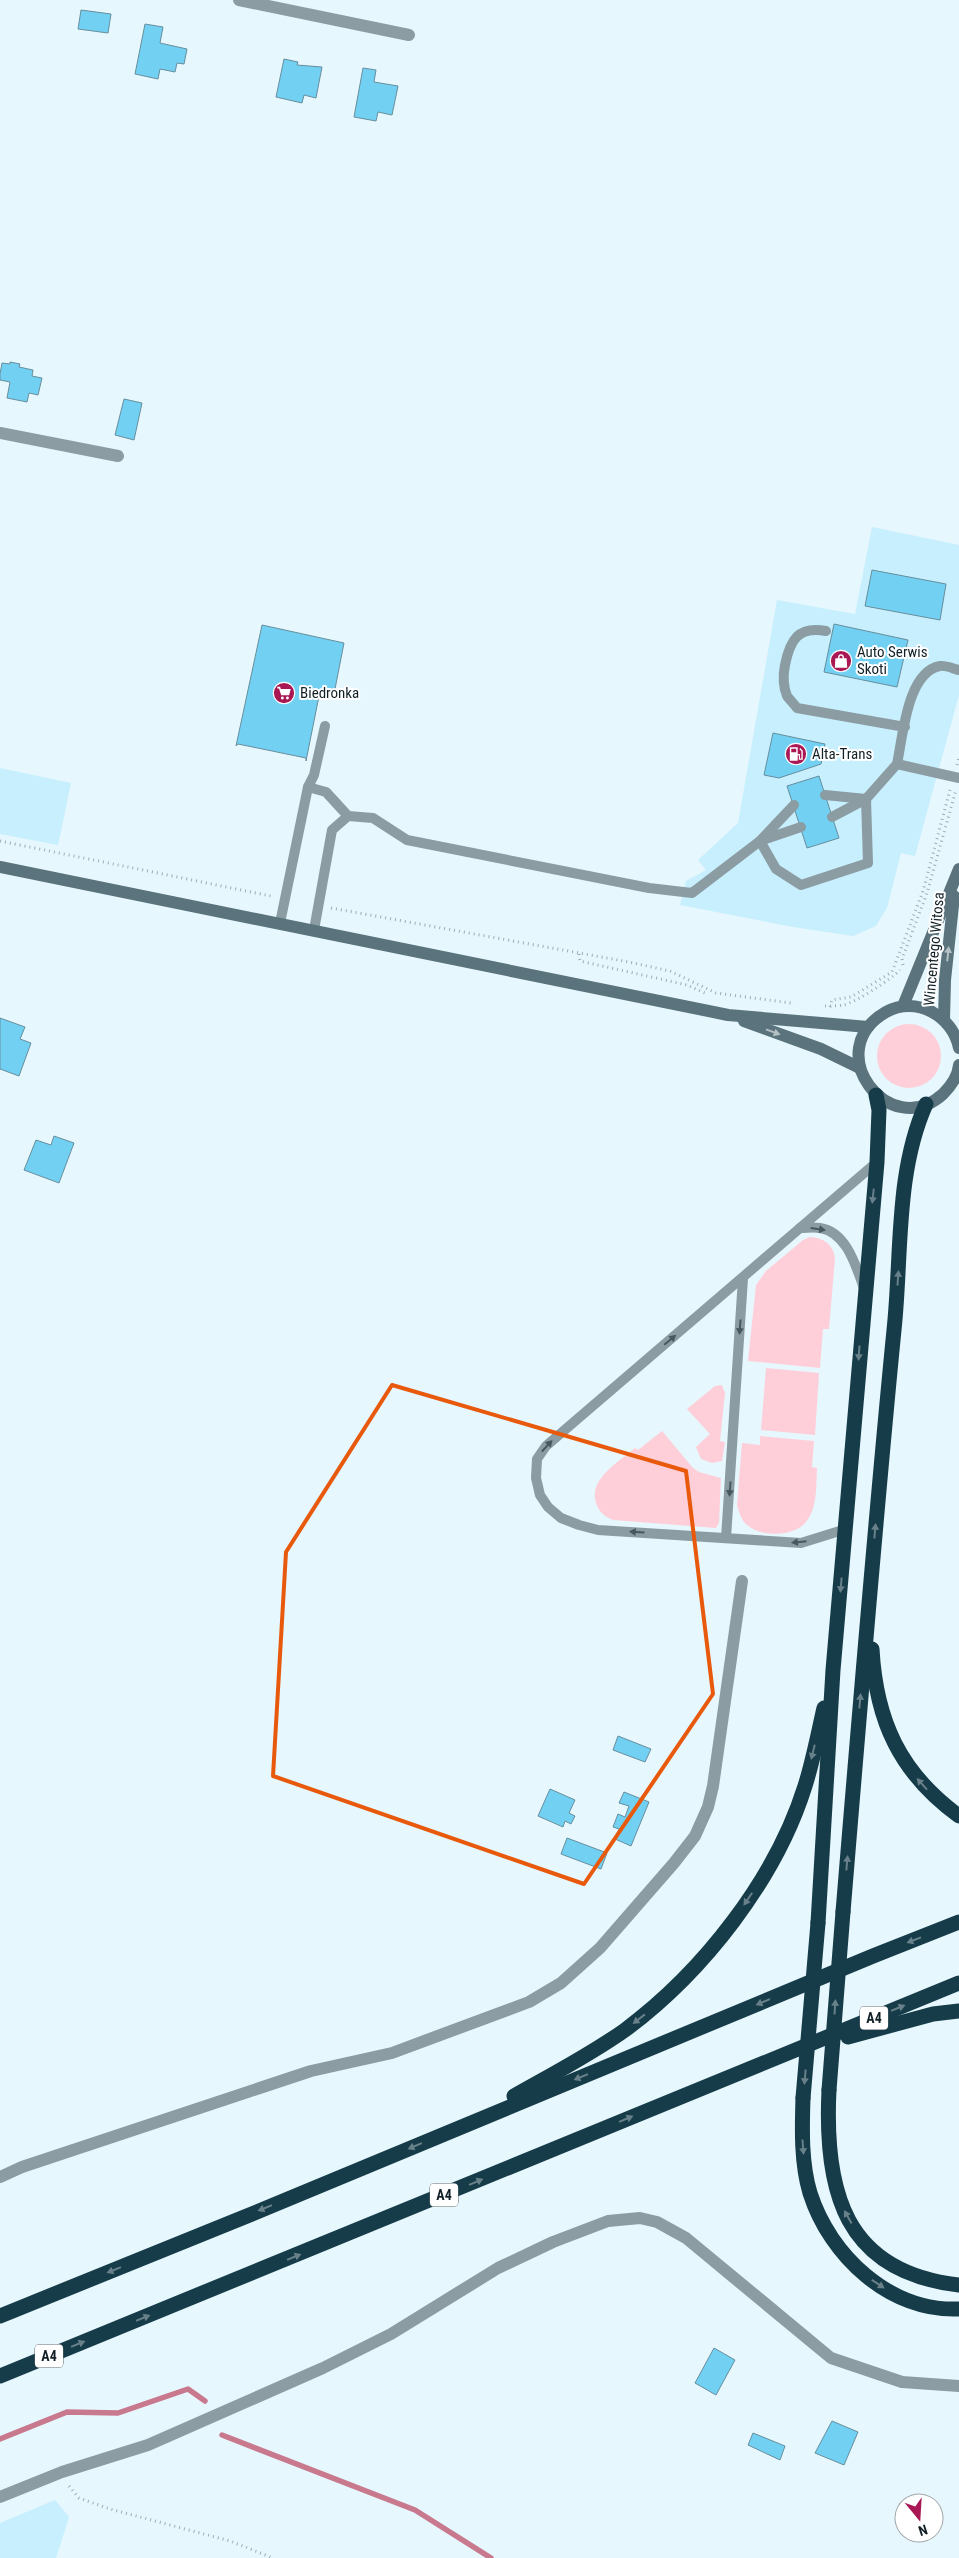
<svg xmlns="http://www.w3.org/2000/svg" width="959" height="2558" font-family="'Roboto Condensed',sans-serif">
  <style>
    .built { fill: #c7effe }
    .green { fill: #ffcfd9 }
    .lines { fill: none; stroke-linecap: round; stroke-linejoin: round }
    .stream { stroke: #c9798e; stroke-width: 5.5 }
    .building { fill: #72d1f3; stroke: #678e9d }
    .path { stroke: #9dadb3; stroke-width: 3; stroke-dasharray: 1 4; stroke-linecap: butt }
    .lane { stroke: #8b9ca3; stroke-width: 10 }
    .street { stroke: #8b9ca3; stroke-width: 12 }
    .secondary { stroke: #5a737c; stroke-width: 12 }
    .highway { stroke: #163c49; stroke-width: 15 }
    .highway-bridge { stroke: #163c49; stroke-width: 15 }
    .oneway { fill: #b5c0c4 }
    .oneway2 { fill: #688089 }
    .oneway3 { fill: #48585f }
    .marked { fill: none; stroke: #e8590c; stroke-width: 4; stroke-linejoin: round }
    .labels { text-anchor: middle; stroke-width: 4; stroke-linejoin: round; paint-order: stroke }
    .shield { fill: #fff; stroke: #586468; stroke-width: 1 }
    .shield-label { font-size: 14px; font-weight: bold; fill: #112127 }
    .poi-label { font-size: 15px; fill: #112127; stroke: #fff; text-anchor: start }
    .street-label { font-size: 15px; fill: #112127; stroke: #fff }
  </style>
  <rect width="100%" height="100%" fill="#e6f7fd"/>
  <!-- built -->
  <g class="built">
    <path d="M872,527L959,545V695L915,856L901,853L887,908L876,926L853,936L793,927L680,905L686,881L706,870L698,860L738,823L777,600L855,614Z"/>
    <path d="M0,768L71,783L58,845L0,834Z"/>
    <path d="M55,2500L69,2517L56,2558H0V2523Z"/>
  </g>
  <!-- green -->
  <g class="green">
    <circle cx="909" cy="1056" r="32"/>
    <path d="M810,1237C824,1238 833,1244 835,1258L829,1329H823L820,1368L748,1361L756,1285L766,1271L803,1240Z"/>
    <path d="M766,1368L819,1373L815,1435L761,1430Z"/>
    <path d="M722,1385L725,1393L720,1441L725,1442L722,1461L712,1463L701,1459L696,1447L710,1434L687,1409L715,1386Z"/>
    <path d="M662,1431L693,1468L699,1472L721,1478L719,1523L716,1528L613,1520C605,1517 599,1512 596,1503C588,1479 620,1461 635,1448L638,1450Z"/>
    <path d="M760,1436L814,1441L812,1467L817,1468C816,1485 818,1509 805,1523C793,1537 760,1537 747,1525C741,1520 739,1512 737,1505L742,1443L760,1445Z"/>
  </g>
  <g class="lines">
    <!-- stream -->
    <g class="stream">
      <path d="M222,2435L415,2510L491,2558"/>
      <path d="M0,2439L67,2412L118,2413L188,2389L205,2401"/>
    </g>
  </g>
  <!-- building -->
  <g class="building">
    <path d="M81,10L111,14L108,33L78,29Z"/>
    <path d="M145,24L163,27L160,43L187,49L184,64L177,63L175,72L160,69L158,79L135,74Z"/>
    <path d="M284,59L298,62L297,65L322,67L316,98L304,95L302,103L276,97Z"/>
    <path d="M363,68L376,70L374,82L398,86L392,115L378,112L376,121L354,117Z"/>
    <path d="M10,362L20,364L19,367L33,370L32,376L42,378L38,395L29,393L27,402L7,398L10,382L0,380V374L2,363L10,364Z"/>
    <path d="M124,399L142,403L134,440L115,435Z"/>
    <path d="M872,570L946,584L940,620L865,606Z"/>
    <path d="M834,624L908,640L897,687L824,672Z"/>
    <path d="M262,625L344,643L334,694L320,691L306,761V758L238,744L236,746Z"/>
    <path d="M773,733L825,744L821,764L779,778L764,775Z"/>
    <path d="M819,776L839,838L807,848L787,786Z"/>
    <path d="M0,1018L25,1027L20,1039L31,1043L19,1076L0,1069Z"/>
    <path d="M54,1136L74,1143L59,1183L24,1170L36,1140L51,1145Z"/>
    <path d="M618,1736L651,1749L645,1762L613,1750Z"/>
    <path d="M550,1789L575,1800L569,1813L575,1816L571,1824L565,1821L563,1827L538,1816Z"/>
    <path d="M624,1792L649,1802L631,1846L615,1839L619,1829L613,1827L618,1814L625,1817L629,1806L619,1803Z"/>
    <path d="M567,1838L607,1853L601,1869L561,1854Z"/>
    <path d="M714,2348L735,2360L716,2395L695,2383Z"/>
    <path d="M832,2421L858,2432L844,2465L815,2453Z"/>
    <path d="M753,2433L785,2446L780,2460L748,2445Z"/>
  </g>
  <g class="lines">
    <!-- path -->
    <g class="path">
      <path d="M957,765L959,757"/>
      <path d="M0,841L271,896"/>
      <path d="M331,908L629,962L670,971L716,993L791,1003"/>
      <path d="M579,954L580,961L687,985L705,993"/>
      <path d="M903,965L902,959L927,893L956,790"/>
      <path d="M825,1006C831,1006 838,1006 844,1005C858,1001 890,980 900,970"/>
      <path d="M830,1007L832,1000L851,997L892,972L923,891L950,790"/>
      <path d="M69,2486L79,2498L110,2509L230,2541L273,2558"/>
    </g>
    <!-- lane -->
    <g class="lane">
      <path d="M826,631C798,626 790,640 785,665C783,675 783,686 787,696C790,700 794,704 797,708L905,727"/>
      <path d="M897,764C903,736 907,672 940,666C946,665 954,669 959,670"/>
      <path d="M308,787L326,792L348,816"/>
      <path d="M825,795L866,799L897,764L959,778"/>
      <path d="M801,827L760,841L776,869L801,885L868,863L866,799L832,817"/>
      <path d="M280,923L308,787L314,775L325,726"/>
      <path d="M314,930L332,830L348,816L373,818L407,840L649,888L692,893L760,841L794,805"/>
      <path d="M800,1228L546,1446L537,1459L536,1478L540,1495L548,1507L561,1518L579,1525L598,1530L801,1543L846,1529"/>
      <path d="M864,1288C856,1267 847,1232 820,1228C814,1227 807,1228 800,1228L877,1162"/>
      <path d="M726,1538L743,1278"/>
    </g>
    <!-- street -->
    <g class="street">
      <path d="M239,0L409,35"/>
      <path d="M0,433L118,456"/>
      <path d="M0,2177L22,2167L311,2071L392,2053L529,2002L561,1983L600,1948L674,1863L695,1836L708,1807L713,1786L742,1581"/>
      <path d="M0,2497L62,2472L148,2445L323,2368L391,2334L498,2268L553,2242L608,2221L640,2218L657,2222L686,2238L831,2358L902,2382L959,2386"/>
    </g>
    <!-- secondary -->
    <g class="secondary">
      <path d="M0,867L728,1015L868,1027"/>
      <path d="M903,1006L959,869"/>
      <path d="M944,1020L945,980L954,896"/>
      <path d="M744,1021L821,1049L860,1068"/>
      <path d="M959,1048C953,1016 916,995 886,1012C819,1050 889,1143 943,1094C951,1086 958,1076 959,1065"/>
    </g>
    <!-- highway -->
    <g class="highway">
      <path d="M872,1649C876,1721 900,1773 959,1816"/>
      <path d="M843,1912C859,1718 875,1523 894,1330C902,1256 895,1173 926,1104"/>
      <path d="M818,1923L833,1670L877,1162L879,1110L876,1095"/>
      <path d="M848,2037L933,2014L959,2011"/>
      <path d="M829,2090C824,2191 844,2272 959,2285"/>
      <path d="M514,2096C551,2075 590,2055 625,2030C703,1972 776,1879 805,1786C813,1761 818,1734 824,1708"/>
      <path d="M803,2098C802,2129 801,2163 810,2193C830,2256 890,2312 959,2309"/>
      <path d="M0,2316L247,2216L873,1956L959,1922"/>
      <path d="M0,2376L959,1983"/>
    </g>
    <!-- highway-bridge -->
    <g class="highway-bridge">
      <path d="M829,2090L843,1912"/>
      <path d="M803,2098L818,1923"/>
    </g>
  </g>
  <!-- one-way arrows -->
  <defs><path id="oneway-solid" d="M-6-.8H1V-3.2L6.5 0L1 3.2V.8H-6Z" transform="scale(1.25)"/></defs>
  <g class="oneway">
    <use href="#oneway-solid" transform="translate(948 954) rotate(-84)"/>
    <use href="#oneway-solid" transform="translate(773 1032) rotate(20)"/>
  </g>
  <g class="oneway2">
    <use href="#oneway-solid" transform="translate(873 1196) rotate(96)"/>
    <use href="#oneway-solid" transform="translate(898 1278) rotate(-86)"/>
    <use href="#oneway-solid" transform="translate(859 1353) rotate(94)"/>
    <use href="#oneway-solid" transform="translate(875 1531) rotate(-85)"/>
    <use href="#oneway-solid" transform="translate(841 1585) rotate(95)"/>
    <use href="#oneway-solid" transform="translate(860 1701) rotate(-85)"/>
    <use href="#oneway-solid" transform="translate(813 1752) rotate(104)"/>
    <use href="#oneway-solid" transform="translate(922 1784) rotate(-132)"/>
    <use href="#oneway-solid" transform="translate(847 1863) rotate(-85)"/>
    <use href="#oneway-solid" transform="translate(748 1899) rotate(124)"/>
    <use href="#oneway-solid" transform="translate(914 1940) rotate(159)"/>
    <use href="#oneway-solid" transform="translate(763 2002) rotate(157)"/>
    <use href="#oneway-solid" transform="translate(835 2007) rotate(-86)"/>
    <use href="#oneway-solid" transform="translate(898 2008) rotate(-22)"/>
    <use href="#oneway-solid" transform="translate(639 2019) rotate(142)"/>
    <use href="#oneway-solid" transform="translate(581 2077) rotate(158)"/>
    <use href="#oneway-solid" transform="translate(805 2077) rotate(95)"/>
    <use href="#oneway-solid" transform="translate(626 2119) rotate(-23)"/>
    <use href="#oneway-solid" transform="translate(415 2146) rotate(157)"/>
    <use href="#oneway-solid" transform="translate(803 2147) rotate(86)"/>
    <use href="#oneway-solid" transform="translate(476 2182) rotate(-23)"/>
    <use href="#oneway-solid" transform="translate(265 2208) rotate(158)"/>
    <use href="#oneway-solid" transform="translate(848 2217) rotate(-119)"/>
    <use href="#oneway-solid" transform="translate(294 2257) rotate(-22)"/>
    <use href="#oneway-solid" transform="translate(114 2270) rotate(158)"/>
    <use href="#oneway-solid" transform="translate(878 2284) rotate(33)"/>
    <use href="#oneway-solid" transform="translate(143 2318) rotate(-22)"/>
    <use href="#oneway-solid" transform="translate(78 2344) rotate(-22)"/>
  </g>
  <g class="oneway3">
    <use href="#oneway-solid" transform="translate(818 1229) rotate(8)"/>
    <use href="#oneway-solid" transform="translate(740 1327) rotate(94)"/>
    <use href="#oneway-solid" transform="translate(670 1340) rotate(-40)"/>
    <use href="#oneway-solid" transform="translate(547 1446) rotate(-47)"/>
    <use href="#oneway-solid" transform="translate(730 1489) rotate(94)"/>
    <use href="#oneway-solid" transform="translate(637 1532) rotate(-176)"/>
    <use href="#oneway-solid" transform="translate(799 1542) rotate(174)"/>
  </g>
  <!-- marked area -->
  <path class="marked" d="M392,1385L686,1471L713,1694L584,1884L273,1776L286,1552Z"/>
  <!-- icons -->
  <defs>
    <g id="shop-disc" transform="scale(1.125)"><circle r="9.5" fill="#a91854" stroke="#fff"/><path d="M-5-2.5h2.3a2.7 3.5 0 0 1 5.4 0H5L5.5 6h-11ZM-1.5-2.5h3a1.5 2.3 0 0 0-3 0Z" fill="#fff"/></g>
    <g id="supermarket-disc" transform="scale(1.125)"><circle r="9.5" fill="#a91854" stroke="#fff"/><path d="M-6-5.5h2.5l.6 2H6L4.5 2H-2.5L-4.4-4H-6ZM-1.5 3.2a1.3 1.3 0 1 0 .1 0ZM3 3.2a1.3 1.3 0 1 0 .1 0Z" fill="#fff"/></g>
    <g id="fuel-disc" transform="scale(1.125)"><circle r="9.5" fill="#a91854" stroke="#fff"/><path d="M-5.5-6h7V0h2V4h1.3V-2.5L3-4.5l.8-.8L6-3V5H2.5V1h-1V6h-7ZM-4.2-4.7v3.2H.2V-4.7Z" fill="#fff"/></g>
  </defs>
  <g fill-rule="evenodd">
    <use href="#shop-disc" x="841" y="661"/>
    <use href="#supermarket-disc" x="284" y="693"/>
    <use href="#fuel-disc" x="796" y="754"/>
  </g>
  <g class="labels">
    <!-- shield labels -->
    <g class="shield">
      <rect x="860" y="2006.5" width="28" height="23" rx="4"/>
      <rect x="430" y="2183.5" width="28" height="23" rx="4"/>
      <rect x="35" y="2344.5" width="28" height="23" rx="4"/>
    </g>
    <g class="shield-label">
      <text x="874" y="2023">A4</text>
      <text x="444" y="2200">A4</text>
      <text x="49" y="2361">A4</text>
    </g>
    <!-- poi labels -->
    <g class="poi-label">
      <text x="857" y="657">Auto Serwis<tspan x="857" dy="17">Skoti</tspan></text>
      <text x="300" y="698">Biedronka</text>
      <text x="812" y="759">Alta-Trans</text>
    </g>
    <!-- street labels -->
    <g class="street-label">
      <text transform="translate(934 949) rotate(-85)" y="5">Wincentego Witosa</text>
    </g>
  </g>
  <!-- north arrow -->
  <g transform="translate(919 2518) rotate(162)"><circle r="24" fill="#ffffff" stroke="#a0a6a9"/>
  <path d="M0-4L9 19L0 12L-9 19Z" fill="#a91854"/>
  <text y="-8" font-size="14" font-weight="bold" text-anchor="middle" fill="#112127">N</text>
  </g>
</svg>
